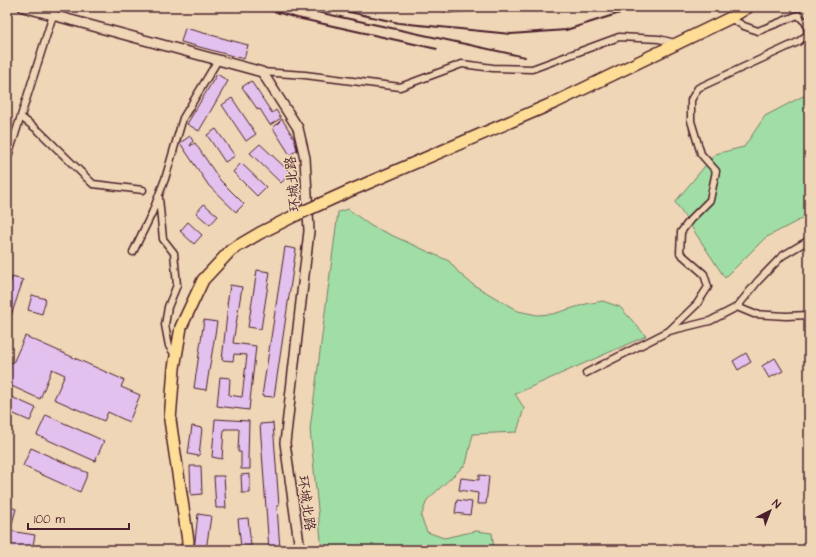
<svg xmlns="http://www.w3.org/2000/svg" width="816" height="557" font-family="'Architects Daughter','LXGW WenKai TC',sans-serif">
  <style>
    .green { fill: #a0dea6; stroke: #757e68 }
    .building { fill: #e3c1ee; stroke: #4a1f2b }
    .lines { fill: none; stroke-linecap: round; stroke-linejoin: round }
    .street-casing { stroke: #4a1f2b; stroke-width: 9 }
    .secondary-casing { stroke: #4a1f2b; stroke-width: 12 }
    .highway-casing { stroke: #4a1f2b; stroke-width: 14 }
    .street { stroke: #efd6b6; stroke-width: 6 }
    .secondary { stroke: #efd6b6; stroke-width: 9 }
    .highway { stroke: #fedd96; stroke-width: 11 }
    .rail { stroke: #4a1f2b; stroke-width: 2 }
    .highway-bridge-casing { stroke: #4a1f2b; stroke-width: 14; stroke-linecap: butt }
    .highway-bridge { stroke: #fedd96; stroke-width: 11 }
    .labels { text-anchor: middle; stroke-width: 3; stroke-linejoin: round; paint-order: stroke }
    .street-label { font-size: 14px; fill: #4a1f2b; stroke: #efd6b6 }
  </style>
  <rect width="100%" height="100%" fill="#efd6b6"/>
  <filter id="ink" filterUnits="userSpaceOnUse"><feTurbulence type="fractalNoise" baseFrequency=".025" numOctaves="2"/><feDisplacementMap in="SourceGraphic" scale="8" xChannelSelector="R" yChannelSelector="G"/><feConvolveMatrix kernelMatrix="1 2 1 2 8 2 1 2 1" color-interpolation-filters="sRGB"/></filter>
  <g filter="url(#ink)">
    <!-- green -->
    <g class="green">
      <path d="M809,93V215L765,238L725,278L675,202L715,154L744,147L765,116Z"/>
      <path d="M348,209L371,226L449,261L459,273L472,284L518,311L537,315L553,314L586,304L603,301L620,307L646,336L515,394L524,408L517,432L473,434L466,464L427,500L421,517L427,532L444,538L476,531L492,533L494,550H322L310,429L338,212Z"/>
    </g>
    <!-- building -->
    <g class="building">
      <path d="M185,28L248,45L244,59L181,42Z"/>
      <path d="M217,74L228,81L199,131L187,124Z"/>
      <path d="M251,81L272,113L276,110L281,118L270,125L260,109L258,110L242,87Z"/>
      <path d="M232,98L256,134L246,141L222,105Z"/>
      <path d="M282,119L294,138L297,150L290,155L273,128Z"/>
      <path d="M216,129L235,156L225,162L207,135Z"/>
      <path d="M190,136L193,141L190,146L195,143L220,180L244,204L236,212L209,186L180,143Z"/>
      <path d="M260,144L291,173L281,183L250,153Z"/>
      <path d="M241,163L266,187L257,196L233,172Z"/>
      <path d="M204,204L218,216L210,225L196,213Z"/>
      <path d="M188,222L202,235L194,244L180,231Z"/>
      <path d="M285,247L296,249L274,397L262,396Z"/>
      <path d="M257,270L270,272L261,329L248,327Z"/>
      <path d="M12,277L23,280L8,325H7V294Z"/>
      <path d="M230,285L242,287L233,343L256,346L249,410L217,406L220,377L230,378L229,395L242,397L247,355L234,354L233,361L222,360L228,305H227Z"/>
      <path d="M32,295L46,299L42,314L28,310Z"/>
      <path d="M204,320L217,322L206,390L194,388Z"/>
      <path d="M25,336L124,380L121,387L140,395L129,422L108,412L104,421L54,399L65,375L52,369L40,399L7,384V360L13,363Z"/>
      <path d="M746,353L751,362L738,370L733,361Z"/>
      <path d="M775,358L783,371L769,378L762,366Z"/>
      <path d="M7,395L36,408L30,421L7,411Z"/>
      <path d="M46,415L104,441L95,461L37,435Z"/>
      <path d="M215,419L249,421L248,459H250V469H241V452H238L239,429H224L222,459L212,457Z"/>
      <path d="M273,423L279,506H277L280,550H269L260,424Z"/>
      <path d="M192,426L202,428L199,456L188,454Z"/>
      <path d="M31,448L88,473L80,492L23,466Z"/>
      <path d="M190,466H201L202,494L191,495Z"/>
      <path d="M250,474V493H242L241,475Z"/>
      <path d="M479,475L489,476L486,504H477L478,493L459,490L461,478L479,480Z"/>
      <path d="M214,476H224L226,508H216Z"/>
      <path d="M457,500L472,502L470,515L455,513Z"/>
      <path d="M7,506L16,509L10,531L35,535L32,550L7,548Z"/>
      <path d="M198,514L211,516L206,550H194Z"/>
      <path d="M248,518L251,546L241,547L238,519Z"/>
    </g>
    <g class="lines">
      <!-- street casing -->
      <g class="street-casing">
        <g id="street">
          <path d="M444,7L448,9L474,7"/>
          <path d="M262,72L305,75L400,87L462,64L493,68L532,69L619,37L659,39L675,43"/>
          <path d="M21,117L39,131L93,184L143,190"/>
          <path d="M7,160L53,15"/>
          <path d="M159,198L163,239L174,253L177,285L168,307L165,325L169,346L175,355"/>
          <path d="M133,252L152,213L165,179L183,118L218,60"/>
          <path d="M737,307L754,314L786,316L809,315"/>
          <path d="M669,331L697,304L708,287L704,274L680,253L681,232L690,220L710,200L716,171L701,154L691,121V100L698,88L798,42L808,34L806,23L798,15L758,31L744,26L730,18"/>
          <path d="M586,373L669,331L710,321L737,307L758,281L782,256L809,240"/>
        </g>
      </g>
      <!-- secondary casing -->
      <g class="secondary-casing">
        <path id="secondary" d="M23,7L262,72L298,128L305,158L309,231L285,443L300,550"/>
      </g>
      <!-- highway casing -->
      <g class="highway-casing">
        <g id="highway">
          <path d="M347,192L556,102L730,18L748,7"/>
          <path d="M187,550L188,541L170,420L174,368L181,327L203,280L231,250L260,233L296,215"/>
        </g>
      </g>
      <!-- street -->
      <use href="#street" class="street"/>
      <!-- secondary -->
      <use href="#secondary" class="secondary"/>
      <!-- highway -->
      <use href="#highway" class="highway"/>
      <!-- rail -->
      <g class="rail">
        <path d="M259,7L297,18L437,49"/>
        <path d="M294,7L525,57"/>
        <path d="M327,7L399,23L511,34L566,30L639,7"/>
      </g>
      <!-- highway-bridge casing -->
      <g class="highway-bridge-casing">
        <path id="highway-bridge" d="M296,215L347,192"/>
      </g>
      <!-- highway-bridge -->
      <use href="#highway-bridge" class="highway-bridge"/>
    </g>
  </g>
  <g class="labels">
    <!-- street labels -->
    <g class="street-label">
      <text transform="translate(292 184) rotate(-95)" y="5">环城北路</text>
      <text transform="translate(307 503) rotate(82)" y="5">环城北路</text>
    </g>
  </g>
  <!-- margin -->
  <rect width="816" height="557" fill="none" stroke="#efd6b6" stroke-width="24"/>
  <rect x="12" y="12" width="792" height="533" fill="none" stroke="#4a1f2b" stroke-width="1.5" filter="url(#ink)"/>
  <!-- north arrow -->
  <g transform="translate(770 511) rotate(42)" stroke="#efd6b6" stroke-width="3" paint-order="stroke">
  <path d="M0-3L7 15L0 10L-7 15Z" fill="#4a1f2b"/>
  <text y="-6" font-size="11" font-weight="bold" text-anchor="middle" fill="#4a1f2b">N</text>
  </g>
  <!-- scale -->
  <path d="M28 523v6h101v-6" fill="none" stroke="#4a1f2b" stroke-width="2"/>
  <text x="34" y="523" font-size="12" fill="#4a1f2b" stroke="#efd6b6" stroke-width="3" paint-order="stroke">100 m</text>
</svg>
